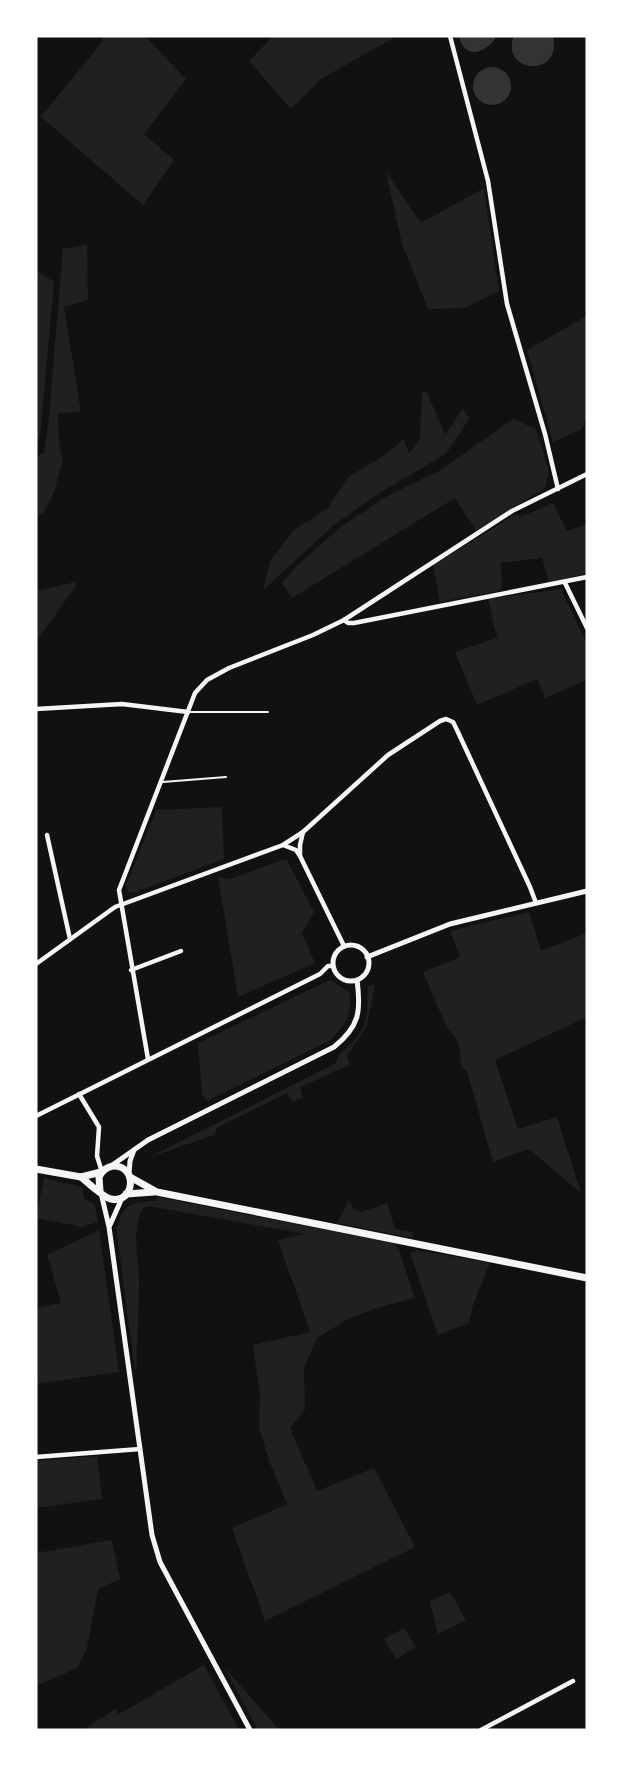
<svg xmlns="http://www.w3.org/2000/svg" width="623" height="1766" font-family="Barlow,sans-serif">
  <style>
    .green { fill: #202020 }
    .water { fill: #333 }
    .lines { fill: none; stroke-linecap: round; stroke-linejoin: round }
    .service { stroke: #f5f5f5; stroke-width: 2 }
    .minor { stroke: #f5f5f5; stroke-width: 4.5 }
    .tertiary { stroke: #f5f5f5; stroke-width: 5 }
    .primary { stroke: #f5f5f5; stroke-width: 7 }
  </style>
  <rect width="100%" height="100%" fill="#111"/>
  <!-- green -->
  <g class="green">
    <path d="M103,36H145L186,79L144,134L174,160L143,205L40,116L48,108L102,42Z"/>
    <path d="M273,36H397L321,79L291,109L249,61Z"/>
    <path d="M386,172L421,223L484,188L499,291L465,308L428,309L402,244Z"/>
    <path d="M87,245L88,300L64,307L81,412L58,413L59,444L63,461L54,492L43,514L36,517V457L44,452L49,419L63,249Z"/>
    <path d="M36,270L54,282L40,437L36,444Z"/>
    <path d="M587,316V416L582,429L553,442L527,350Z"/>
    <path d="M422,392H427L445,435L463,408L469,419L446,454L381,492L334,525L263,590L270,561L294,530L327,509L348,477L385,455L404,439L409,454L420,438Z"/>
    <path d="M513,419L536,429L549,471L545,488L476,531L455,498L292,598L282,583L297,566L338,529L387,496L439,471Z"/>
    <path d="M553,503L567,531L587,524V573L556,582H549L542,558L501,563L502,590L440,602L433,565L516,514L520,517Z"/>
    <path d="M75,582V587L36,642V591Z"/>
    <path d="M561,589L587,644V680L545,698L537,679L477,705L455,652L497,638L488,599Z"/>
    <path d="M222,807L224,859L133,893L128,892L126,886L156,810Z"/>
    <path d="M282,860H287L314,912L302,933L315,963L238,997L218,877L230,879Z"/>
    <path d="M529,912L541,951L587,933V1017L495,1060L518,1129L557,1117L581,1193L529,1149L493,1162L467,1071L461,1066C461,1050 459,1038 447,1028L423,972L460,957L450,931Z"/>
    <path d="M330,980L349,992C353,1015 346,1023 331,1040L207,1101L202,1094L198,1043Z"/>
    <path d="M375,984L367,1026L347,1056L350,1065L300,1087L303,1098L292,1102L287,1093L218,1127L214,1135L150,1157L336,1063L339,1055L356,1039L363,1028L367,1013L368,986Z"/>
    <path d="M44,1178L82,1187L84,1199L95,1204L98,1222L82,1227L36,1218Z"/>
    <path d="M157,1197L392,1243L399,1249L415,1298L377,1308L350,1318L317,1338L304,1368L305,1410L290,1428L317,1491L374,1468L415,1547L265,1621L232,1528L287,1504L270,1463L259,1428L260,1395L253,1345L310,1332L278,1240L305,1234L149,1206L143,1208C130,1235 140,1259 139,1287C139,1314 136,1341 137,1368L135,1370L116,1227C120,1223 119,1218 122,1213C130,1201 143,1202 155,1201Z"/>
    <path d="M349,1201L354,1209L361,1212L387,1203L395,1229L413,1232V1238L337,1223Z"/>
    <path d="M99,1230L119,1372L36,1384V1308L61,1303L47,1255Z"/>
    <path d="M417,1250L490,1263L473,1305L469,1323L438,1335L410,1253Z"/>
    <path d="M97,1456L102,1499L36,1508V1461Z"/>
    <path d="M112,1540L120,1579L98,1589L87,1648L77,1668L36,1686V1553Z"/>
    <path d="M450,1592L466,1620L438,1634L430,1601Z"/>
    <path d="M404,1628L416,1647L396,1659L384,1639Z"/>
    <path d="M204,1665L239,1730H86L87,1727L116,1709L119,1714Z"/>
    <path d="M224,1667L276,1726L279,1730H258Z"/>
  </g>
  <!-- water -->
  <g class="water">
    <path d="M459,36H496V37C486,54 464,60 459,36Z"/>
    <path d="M514,36H553C563,79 499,73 514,36Z"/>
    <circle cx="492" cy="86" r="19"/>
  </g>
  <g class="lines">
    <!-- service -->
    <g class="service">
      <path d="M190,712H268"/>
      <path d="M163,782L226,777"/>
    </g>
    <!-- minor -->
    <g class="minor">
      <path d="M450,36L488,181L507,304L545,434L558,489"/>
      <path d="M565,583L587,628"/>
      <path d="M344,620L348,623H354L587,577"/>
      <path d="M36,709L122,704L188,712"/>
      <path d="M47,835L70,939"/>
      <path d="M283,845L296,850L300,856"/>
      <path d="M344,946L300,856V845L303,832L388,755L440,721L446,719L453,722L457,730L530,887L536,903"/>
      <path d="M36,964L115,907L283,845L303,832"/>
      <path d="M131,970L181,951"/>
      <path d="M148,1059L119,890L195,693L207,680L229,668L313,635L344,620L512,511L587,474"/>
      <path d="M79,1094L99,1127L97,1156L102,1172"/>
      <path d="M36,1116L320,974L328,966H333"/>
      <path d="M36,1457L140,1449"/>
      <path d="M481,1730L573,1681"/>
    </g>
    <!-- tertiary -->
    <g class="tertiary">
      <circle cx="351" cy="963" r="18"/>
      <path d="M367,957L450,924L587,891"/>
      <path d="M111,1166L148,1140L334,1047C360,1026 361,1011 357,980"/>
      <path d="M129,1174L130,1161L134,1150"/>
      <path d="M101,1193L109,1227L152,1535L160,1562L250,1730"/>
      <path d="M110,1225L122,1198"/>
    </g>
    <!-- primary -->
    <g class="primary">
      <path d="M36,1169L81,1177L101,1172"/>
      <path d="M81,1177C87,1182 104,1198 111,1199C135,1204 138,1165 113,1166C106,1167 102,1171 99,1177L100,1191"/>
      <path d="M130,1177L157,1192L587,1278"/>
      <path d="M126,1194L154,1192"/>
    </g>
  </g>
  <!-- border -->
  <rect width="623" height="1766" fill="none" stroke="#ffffff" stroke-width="75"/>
</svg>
